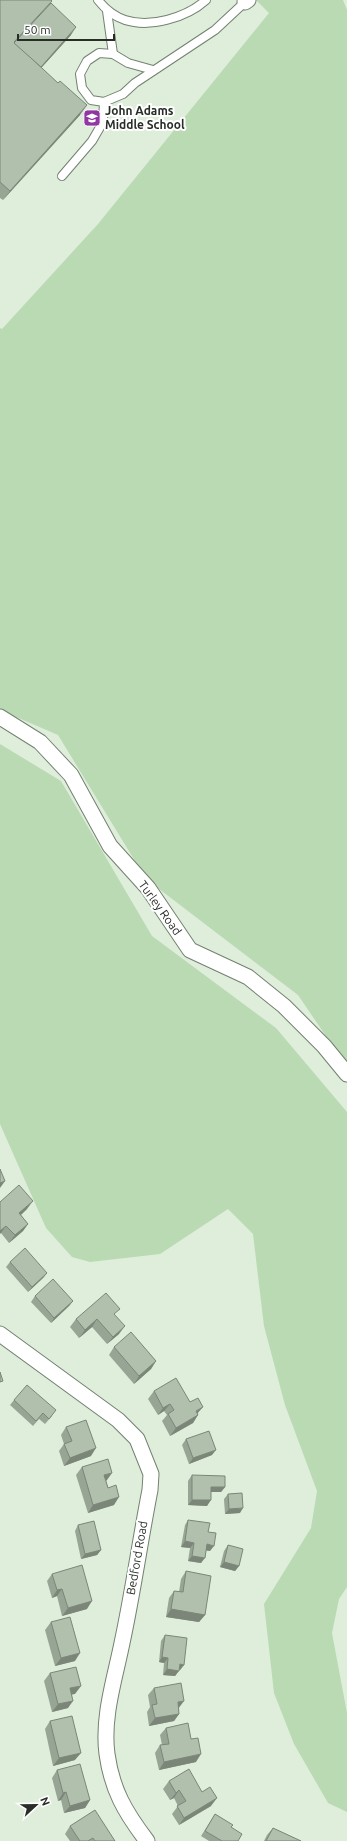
<svg xmlns="http://www.w3.org/2000/svg" width="347" height="1841" font-family="Ubuntu,sans-serif">
  <style>
    .green { fill: #badab3 }
    .lines { fill: none; stroke-linecap: round; stroke-linejoin: round }
    .service-casing { stroke: #738170; stroke-width: 10 }
    .minor-casing { stroke: #738170; stroke-width: 17 }
    .service { stroke: #fff; stroke-width: 8 }
    .minor { stroke: #fff; stroke-width: 15 }
    .wall { fill: #97a595 }
    .shaded-wall { fill: #7b8679 }
    .building { fill: #b0c0ad; stroke: #7b8679 }
    .labels { text-anchor: middle; stroke-width: 4; stroke-linejoin: round; paint-order: stroke }
    .poi-label { font-size: 12px; font-weight: bold; fill: #282e27; stroke: #fff; text-anchor: start }
    .street-label { font-size: 12px; fill: #282e27; stroke: #fff }
  </style>
  <rect width="100%" height="100%" fill="#deeedb"/>
  <!-- green -->
  <g class="green">
    <path d="M256,0H343L347,10V1067L298,995L146,879L58,735L0,710V328L2,329L98,224L269,13Z"/>
    <path d="M0,744L61,781L152,936L276,1028L347,1112V1587L339,1599L332,1633L347,1713V1812L328,1803L294,1744L274,1693L264,1604L311,1528L317,1491L285,1405L264,1326L253,1234L228,1209L160,1254L90,1262L72,1257L46,1228L0,1124Z"/>
  </g>
  <g class="lines">
    <!-- service casing -->
    <g class="service-casing">
      <g id="service">
        <path d="M98,0C105,9 113,16 125,20C150,28 186,18 206,0"/>
        <path d="M107,11L113,54"/>
        <path d="M153,70L128,63L113,54L99,53L87,61L80,74L82,88L91,100L104,102L123,94L135,83L215,30L245,2L242,0"/>
        <path d="M62,176L92,141L103,122L104,102"/>
      </g>
    </g>
    <!-- minor casing -->
    <g class="minor-casing">
      <g id="minor">
        <path d="M245,2L248,0"/>
        <path d="M0,717L40,742L71,775L110,846L148,888L190,950L248,977L284,1006L324,1046L347,1074"/>
        <path d="M0,1334L118,1420L137,1439L151,1474L150,1490C140,1541 133,1592 122,1643C115,1678 102,1717 107,1754C112,1790 125,1812 147,1841"/>
      </g>
    </g>
    <!-- service -->
    <use href="#service" class="service"/>
    <!-- minor -->
    <use href="#minor" class="minor"/>
  </g>
  <!-- wall -->
  <g class="wall">
    <path d="M0,0L51,3L71,35L41,68L80,115L3,200L0,198Z"/>
    <path d="M0,1202L27,1209L21,1215L28,1224L23,1231L9,1243L1,1233Z"/>
    <path d="M10,1262L47,1273L43,1278L28,1292L6,1267Z"/>
    <path d="M35,1296L73,1301L69,1306L51,1323L31,1302Z"/>
    <path d="M115,1316L119,1334L107,1344L92,1327L79,1338L70,1327L76,1319Z"/>
    <path d="M114,1347L156,1361L151,1369L134,1384L109,1355Z"/>
    <path d="M154,1391L190,1402L198,1414L193,1423L170,1436L162,1421L167,1415L164,1411L158,1415L148,1399Z"/>
    <path d="M14,1400L52,1416L45,1424L39,1419L33,1426L10,1405Z"/>
    <path d="M66,1427L91,1456L64,1466L59,1451L64,1444L61,1435Z"/>
    <path d="M186,1439L212,1455L189,1464L182,1445Z"/>
    <path d="M82,1467L107,1480L106,1481L114,1505L88,1513L76,1475Z"/>
    <path d="M192,1475L225,1487L221,1492H211L207,1506L188,1505V1481Z"/>
    <path d="M228,1494L240,1513L225,1514L224,1499Z"/>
    <path d="M188,1520L210,1551L206,1550L201,1563L188,1561L190,1548L181,1547L185,1525Z"/>
    <path d="M78,1525L101,1550L97,1555L81,1559L75,1531Z"/>
    <path d="M228,1545L239,1566L235,1571L220,1567L224,1551Z"/>
    <path d="M186,1571L205,1615L199,1622L166,1617L169,1598L174,1591L179,1592L181,1579Z"/>
    <path d="M52,1574L87,1609L62,1616L57,1596L52,1598L47,1581Z"/>
    <path d="M51,1622L75,1661L55,1666L45,1630Z"/>
    <path d="M165,1635L184,1665L180,1670H179L175,1676L163,1675L164,1663L159,1662L161,1641Z"/>
    <path d="M50,1673L75,1694H72L68,1708L52,1712L44,1681Z"/>
    <path d="M154,1688L179,1709V1714L174,1721L149,1726L147,1712L150,1707L148,1695Z"/>
    <path d="M50,1721L75,1760L53,1766L45,1729Z"/>
    <path d="M166,1728L196,1762L159,1770L155,1753L160,1745H162L160,1735Z"/>
    <path d="M57,1770L90,1800L85,1808L64,1813L61,1800L58,1801L52,1778Z"/>
    <path d="M169,1781L202,1792L211,1806L179,1825L172,1814L178,1806L174,1798L170,1800L163,1789Z"/>
    <path d="M215,1814L231,1827L238,1841H209L201,1836Z"/>
    <path d="M70,1826L115,1841H70L65,1834Z"/>
    <path d="M273,1828L301,1841H264L267,1835Z"/>
  </g>
  <!-- shaded-wall -->
  <g class="shaded-wall">
    <path d="M76,27L71,35L34,76L39,69Z"/>
    <path d="M87,105L80,115L3,200L10,191Z"/>
    <path d="M5,1181L0,1188V1183Z"/>
    <path d="M33,1201L27,1209L14,1221L19,1213Z"/>
    <path d="M28,1224L23,1231L9,1243L15,1235Z"/>
    <path d="M6,1226L1,1233L0,1234V1231Z"/>
    <path d="M47,1273L43,1278L28,1292L32,1287Z"/>
    <path d="M73,1301L69,1306L51,1323L54,1318Z"/>
    <path d="M97,1319L92,1327L79,1338L85,1330Z"/>
    <path d="M125,1326L119,1334L107,1344L113,1337Z"/>
    <path d="M156,1361L151,1369L134,1384L139,1376Z"/>
    <path d="M170,1404L164,1411L158,1415L163,1408Z"/>
    <path d="M203,1407L197,1414L196,1411Z"/>
    <path d="M198,1415L193,1423L170,1436L176,1428Z"/>
    <path d="M96,1448L91,1456L64,1466L70,1458Z"/>
    <path d="M216,1450L212,1455L189,1464L193,1458Z"/>
    <path d="M112,1473L107,1480L99,1483L104,1475Z"/>
    <path d="M211,1487H225L221,1492H208Z"/>
    <path d="M119,1497L114,1505L88,1513L93,1505Z"/>
    <path d="M192,1500H211L207,1506L188,1505Z"/>
    <path d="M243,1508L240,1513L225,1514L229,1509Z"/>
    <path d="M185,1541L194,1543L190,1548L181,1547Z"/>
    <path d="M207,1544L214,1546L210,1551L203,1550Z"/>
    <path d="M101,1550L97,1555L81,1559L85,1554Z"/>
    <path d="M192,1556L205,1558L201,1563L188,1561Z"/>
    <path d="M224,1562L239,1566L235,1571L220,1567Z"/>
    <path d="M62,1589L57,1596L52,1598L57,1590Z"/>
    <path d="M92,1601L87,1609L62,1616L68,1608Z"/>
    <path d="M171,1609L205,1615L199,1622L166,1617Z"/>
    <path d="M80,1653L75,1661L55,1666L61,1658Z"/>
    <path d="M162,1657L168,1658L164,1663L159,1662Z"/>
    <path d="M180,1664L184,1665L180,1670L176,1669Z"/>
    <path d="M167,1669L179,1671L175,1676L163,1675Z"/>
    <path d="M81,1686L75,1694L65,1696L70,1688Z"/>
    <path d="M73,1701L68,1708L52,1712L58,1704Z"/>
    <path d="M184,1701L178,1709V1702Z"/>
    <path d="M179,1714L174,1721L149,1726L155,1718Z"/>
    <path d="M81,1753L75,1760L53,1766L59,1758Z"/>
    <path d="M201,1754L196,1762L159,1770L164,1762Z"/>
    <path d="M179,1790L174,1798L170,1800L176,1793Z"/>
    <path d="M66,1792L61,1800L58,1801L63,1793Z"/>
    <path d="M217,1798L211,1806L179,1825L184,1818Z"/>
    <path d="M90,1800L85,1808L64,1813L70,1806Z"/>
  </g>
  <!-- building -->
  <g class="building">
    <path d="M0,0H51L52,1L14,42L58,83L60,81L87,105L10,191L0,182Z"/>
    <path d="M51,3L76,27L41,67L14,43Z"/>
    <path d="M0,1169L5,1181L0,1183Z"/>
    <path d="M19,1185L33,1201L19,1213L28,1224L15,1235L6,1226L0,1231V1202Z"/>
    <path d="M25,1248L47,1273L32,1287L10,1262Z"/>
    <path d="M53,1279L73,1301L54,1318L35,1296Z"/>
    <path d="M106,1293L120,1309L114,1314L125,1326L113,1337L97,1319L85,1330L76,1319Z"/>
    <path d="M131,1332L156,1361L139,1376L114,1347Z"/>
    <path d="M0,1372L3,1381L0,1382Z"/>
    <path d="M176,1378L190,1402L198,1398L203,1407L196,1411L198,1415L176,1428L168,1414L174,1410L170,1404L163,1408L154,1391Z"/>
    <path d="M27,1385L56,1410L49,1419L43,1413L36,1421L14,1400Z"/>
    <path d="M86,1420L96,1448L70,1458L64,1444L72,1441L66,1427Z"/>
    <path d="M209,1431L216,1450L193,1458L186,1439Z"/>
    <path d="M108,1459L112,1473L104,1475L108,1488L116,1485L119,1497L93,1505L82,1467Z"/>
    <path d="M192,1475L225,1476V1487H211V1500H192Z"/>
    <path d="M242,1493L243,1508L229,1509L228,1494Z"/>
    <path d="M188,1520L210,1523L208,1532L216,1533L214,1546L207,1544L205,1558L192,1556L194,1543L185,1541Z"/>
    <path d="M94,1521L101,1550L85,1554L78,1525Z"/>
    <path d="M228,1545L243,1549L239,1566L224,1562Z"/>
    <path d="M82,1565L92,1601L68,1608L62,1589L57,1590L52,1574Z"/>
    <path d="M186,1571L211,1576L205,1615L171,1609L174,1591L183,1592Z"/>
    <path d="M70,1617L80,1653L61,1658L51,1622Z"/>
    <path d="M165,1635L187,1638L184,1665L180,1664L179,1671L167,1669L168,1658L162,1657Z"/>
    <path d="M76,1667L81,1686L70,1688L73,1701L58,1704L50,1673Z"/>
    <path d="M181,1683L184,1701L178,1702L179,1714L155,1718L152,1705L157,1704L154,1688Z"/>
    <path d="M72,1716L81,1753L59,1758L50,1721Z"/>
    <path d="M188,1723L191,1739L198,1738L201,1754L164,1762L160,1745L169,1744L166,1728Z"/>
    <path d="M80,1764L90,1800L70,1806L66,1792L63,1793L57,1770Z"/>
    <path d="M189,1769L202,1792L210,1787L217,1798L184,1818L177,1806L186,1801L179,1790L176,1793L169,1781Z"/>
    <path d="M95,1810L115,1841H95L93,1838L88,1841H80L70,1826Z"/>
    <path d="M215,1814L233,1825L231,1827L242,1834L238,1841H222L205,1831Z"/>
    <path d="M273,1828L301,1841H266Z"/>
  </g>
  <!-- icons -->
  <defs>
    <g id="school-square" transform="scale(0.9)"><rect x="-9" y="-9" width="18" height="18" rx="4" fill="#9137a3" stroke="#fff"/><path d="M0-5L7-2L0 1L-7-2ZM-4 1L0 2.5L4 1V4Q0 6-4 4Z" fill="#fff"/></g>
  </defs>
  <g fill-rule="evenodd">
    <use href="#school-square" x="92" y="118"/>
  </g>
  <g class="labels">
    <!-- poi labels -->
    <g class="poi-label">
      <text x="105" y="115">John Adams<tspan x="105" dy="14">Middle School</tspan></text>
    </g>
    <!-- street labels -->
    <g class="street-label">
      <text transform="translate(160 908) rotate(54)" y="4">Turley Road</text>
      <text transform="translate(137 1558) rotate(-80)" y="4">Bedford Road</text>
    </g>
  </g>
  <!-- north arrow -->
  <g transform="translate(36 1805) rotate(68)" stroke="#ffffff" stroke-width="3" paint-order="stroke">
  <path d="M0-3L7 15L0 10L-7 15Z" fill="#282e27"/>
  <text y="-6" font-size="11" font-weight="bold" text-anchor="middle" fill="#282e27">N</text>
  </g>
  <!-- scale -->
  <path d="M18 34v6h96v-6" fill="none" stroke="#282e27" stroke-width="2"/>
  <text x="24" y="34" font-size="12" fill="#282e27" stroke="#ffffff" stroke-width="3" paint-order="stroke">50 m</text>
</svg>
